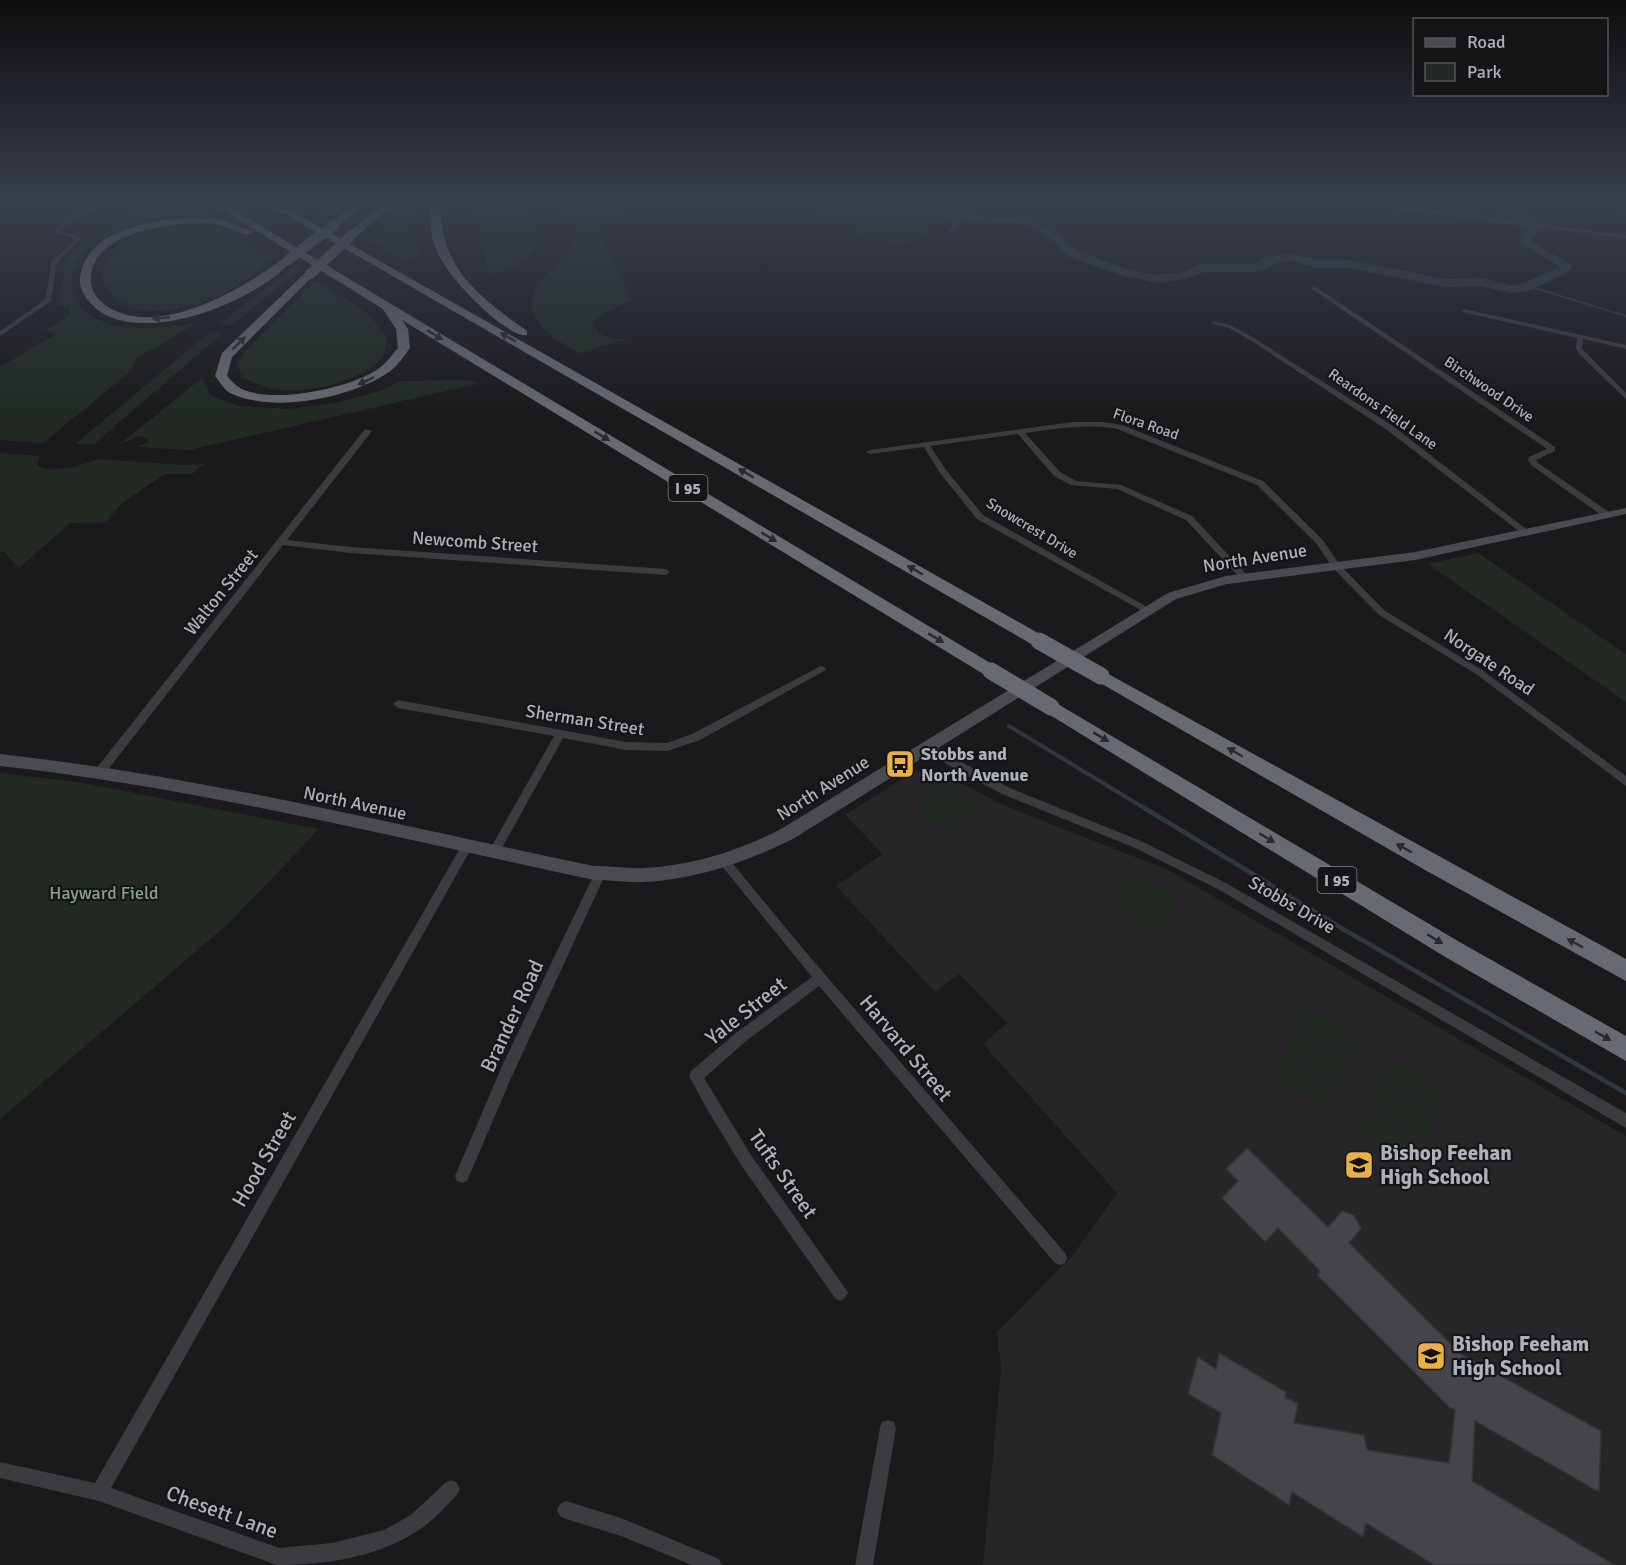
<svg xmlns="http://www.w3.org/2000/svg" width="1626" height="1565" font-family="Signika,sans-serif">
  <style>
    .built { fill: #262629 }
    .green { fill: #222a23 }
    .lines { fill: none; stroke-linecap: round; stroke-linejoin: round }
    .stream-far2 { stroke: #30383f; stroke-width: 2 }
    .stream-far1 { stroke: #30383f; stroke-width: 4 }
    .stream { stroke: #30383f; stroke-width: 4.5 }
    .river { fill: #30383f; fill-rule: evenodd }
    .building { fill: #444549; stroke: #343438; stroke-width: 1.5 }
    .street { fill: #3b3c40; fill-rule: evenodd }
    .secondary { fill: #494b50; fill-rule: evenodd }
    .highway { fill: #676a71; fill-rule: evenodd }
    .highway-bridge-far1 { stroke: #676a71; stroke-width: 10 }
    .highway-bridge { stroke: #676a71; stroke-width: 17 }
    .oneway { fill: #2a2a2e }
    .labels { text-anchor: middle; stroke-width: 4.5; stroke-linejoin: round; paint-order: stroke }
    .far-street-label { font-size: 15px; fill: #adb1ba; stroke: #151517 }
    .shield { fill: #151517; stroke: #7f8289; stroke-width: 1.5 }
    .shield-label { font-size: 16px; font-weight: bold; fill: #adb1ba }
    .street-label { font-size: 18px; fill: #adb1ba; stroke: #151517 }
    .poi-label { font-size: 18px; font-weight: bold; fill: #adb1ba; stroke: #151517; text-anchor: start }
    .park-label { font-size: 18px; fill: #85a487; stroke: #151517 }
    .near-street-label { font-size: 21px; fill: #adb1ba; stroke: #151517 }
    .near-poi-label { font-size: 21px; font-weight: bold; fill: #adb1ba; stroke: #151517; text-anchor: start }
  </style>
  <rect width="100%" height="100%" fill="#1a1a1c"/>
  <!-- built -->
  <path class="built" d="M925,770L941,773L1001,804L1168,870L1626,1136V1565H983L1001,1369L997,1332L1073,1255L1117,1193L983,1044L1007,1023L959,974L935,992L836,886L883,854L845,815L913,772Z"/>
  <!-- green -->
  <g class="green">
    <path d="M149,199H183L207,213C172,217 136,220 105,237C55,263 63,315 117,326C142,331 170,326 195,324L159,346L138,356L131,371L43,443L0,440V367L56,334L45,330L70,315V308L57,305C65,291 60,275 67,260C76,240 133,214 153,203Z"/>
    <path d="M299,199H353L330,216Z"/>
    <path d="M416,199H421C408,218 412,236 421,256L404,260L366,239Z"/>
    <path d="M478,199C510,199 528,206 544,235C530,261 517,265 491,275C482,249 476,227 478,199Z"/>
    <path d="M539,199H626L629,207L607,212L605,226L598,232L633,300L602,314L593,323C599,339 614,339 629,339L578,353C563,343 539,332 534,313C525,285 554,272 568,251C584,227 560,207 539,199Z"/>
    <path d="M796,199H908L916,204L952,211C939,232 919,240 896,247L875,232L855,235L834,213L806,206Z"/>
    <path d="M184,228C224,230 239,237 274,257C240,289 195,314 146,310C135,309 121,305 113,296C109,292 106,286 102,281C109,234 144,232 184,228Z"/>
    <path d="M297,264L303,267L232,325L219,324Z"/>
    <path d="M315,281C342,297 373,310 387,340C386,345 385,353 382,357C362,383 302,395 273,389C262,386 252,382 242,377L237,364L244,352Z"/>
    <path d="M210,332L223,333L94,444H75Z"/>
    <path d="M202,378L211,395L238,406L289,409L336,403L380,391L401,381L463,380L481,383L190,450L137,447L150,441L140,436L120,444Z"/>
    <path d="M0,453L40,456L37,466L49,470L74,467L99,459L183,465L204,464L192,474H164L121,504L106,522L70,523L19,568L4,552H0Z"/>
    <path d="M1478,553L1626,654V702L1428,564Z"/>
    <path d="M0,773L77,782L319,829L230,922L0,1119Z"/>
    <path d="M938,781L979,801C977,835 935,832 917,814Z"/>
    <path d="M1133,872L1179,897L1161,931C1130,930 1091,889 1133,872Z"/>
    <path d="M1306,1007L1359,1039L1350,1058L1297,1025Z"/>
    <path d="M1294,1031L1347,1064L1338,1084L1284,1049Z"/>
    <path d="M1281,1055L1336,1090L1326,1110L1272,1074Z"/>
    <path d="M1388,1057L1445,1092L1438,1112L1380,1076Z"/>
    <path d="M1377,1083L1435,1119L1427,1140L1369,1103Z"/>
    <path d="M1365,1109L1424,1146L1416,1168L1357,1130Z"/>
  </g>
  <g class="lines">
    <!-- stream-far2 -->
    <path class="stream-far2" d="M1528,286L1626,316"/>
    <!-- stream-far1 -->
    <path class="stream-far1" d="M1009,726L1149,811"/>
    <!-- stream -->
    <path class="stream" d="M1146,809L1343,929L1626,1093"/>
    <!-- river -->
    <path class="river" d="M882,199H904L920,208L987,217L1031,218L1063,238L1075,250L1125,268L1156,275L1182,272L1202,264H1254L1267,257L1291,253L1318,260H1348L1446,279L1482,278L1510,285L1522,284L1557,268L1559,266L1521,244L1520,236L1530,227L1502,210L1492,199H1502C1514,212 1532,214 1543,228L1532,237L1531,241L1573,266L1565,274L1528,291L1510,293L1482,286L1446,287L1348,268H1318L1291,261L1275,263L1267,269L1254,272H1204L1185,279L1156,283L1117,274L1067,256L1055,242L1025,223H987L917,214Z"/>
  </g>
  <!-- building -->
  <path class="building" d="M1247,1148L1328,1227L1342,1211L1354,1215L1361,1229L1349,1243L1461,1354L1601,1431L1599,1492L1475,1421L1472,1481L1615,1565H1434L1366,1523L1363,1537L1292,1492L1289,1505L1212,1455L1221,1413L1188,1394L1198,1357L1216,1369L1219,1353L1286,1392L1285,1397L1298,1404L1294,1423L1364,1435L1367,1450L1449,1463L1451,1449L1455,1410L1449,1407L1317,1275L1320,1271L1278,1228L1265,1242L1222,1198L1238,1181L1226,1169Z"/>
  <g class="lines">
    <!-- street -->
    <g class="street">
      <path d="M969,199H974L952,232H948Z"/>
      <path d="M1197,199L1252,202L1363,201L1626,235V239L1363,205L1252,206Z"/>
      <path d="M1617,199H1623L1626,207V215L1623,213Z"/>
      <path d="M92,207L97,208L75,219L61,231L83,238L57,262L51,301L0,336V331L46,299L51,262L76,239L55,233V231L71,217Z"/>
      <path d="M1312,287H1316L1555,447V451L1536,460L1537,462L1610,513V517H1604L1531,465L1528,459L1529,457L1547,449L1312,289Z"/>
      <path d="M1464,309L1626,345V349L1583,339L1582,349L1626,393V399L1580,355L1576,349L1577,338L1462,312V310Z"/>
      <path d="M1214,321L1233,326L1254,338L1393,426L1531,533L1530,535H1524L1387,430L1250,340L1229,328L1212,324V322Z"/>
      <path d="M1073,422H1103L1122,425L1263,481L1322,539L1339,564L1385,611L1482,670L1626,776V786L1476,674L1379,615L1333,568L1316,543L1257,485L1117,429C1086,423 1056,429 1025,433L1060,472L1076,481L1121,485L1192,516L1248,576L1249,578L1245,581L1242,580L1186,520L1117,489L1071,485L1054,476L1018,434L930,446L946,470L983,515L1149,608L1150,610L1146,613L977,519L940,473L924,447L870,454L866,452L870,450Z"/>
      <path d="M365,429L372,431L287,540L351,547L666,569L670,572L666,575L351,553L283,545L103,776H95L94,773L95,770Z"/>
      <path d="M821,666L824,667L826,669L824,671L700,740L667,751L626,750L563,738L498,855L494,857L490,855L488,852L490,849L554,736L398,708L393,704L398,700L626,742L667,743L692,734Z"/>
      <path d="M928,742L961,762L1010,788L1141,841L1224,882L1626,1113V1128L1216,888L1133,847L1002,794L953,768L924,749L923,746Z"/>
      <path d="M467,841L471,843L473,846L471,849L111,1488L279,1548L332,1543L384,1530L411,1515L445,1483L451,1480L457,1483L460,1489L457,1495C446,1506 436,1518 423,1527C382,1557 326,1565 277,1565L99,1501L0,1478V1462L95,1483L463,843Z"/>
      <path d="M725,857L729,859L804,950L1065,1253L1067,1258L1065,1263L1060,1265L1055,1263L819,986L746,1041L704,1078L751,1155L845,1288L848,1293L845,1298L840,1301L835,1298L741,1165L707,1109L689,1076L691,1071L736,1033L812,977L721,865L719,862L721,859Z"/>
      <path d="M600,868L604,870L606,873L512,1076L467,1181L462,1183L457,1181L455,1176L502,1066L596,870Z"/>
      <path d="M888,1420L894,1422L896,1428L873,1565H855L880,1428L882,1422Z"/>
      <path d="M566,1501L621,1518L719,1559L722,1565H692L621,1536L566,1519L560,1516L557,1510L560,1504Z"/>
    </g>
    <!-- secondary -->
    <path class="secondary" d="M1626,508V514L1415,560L1227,584L1176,599L793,839C746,862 698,879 645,882C628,883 611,880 594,880C397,838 200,788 0,766V754C200,776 397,825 594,866C611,866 628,869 645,868C693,865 738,851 781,829L1168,593L1226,576L1415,552Z"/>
    <!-- highway -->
    <g class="highway">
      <path d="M205,199H216L997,667L1000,671L997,675L991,677L985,675L402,320L408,329L410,348C404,356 397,367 389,372C351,398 273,414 230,393C224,390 219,381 215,376L222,353L306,272L310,271L315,274L232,357L227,376C230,379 233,383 237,386C265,407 358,388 383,365C389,360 393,353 398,348L396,329L383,309Z"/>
      <path d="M259,199H270L1045,637L1048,641L1045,645H1033Z"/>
      <path d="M361,199H372L337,227H331V223Z"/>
      <path d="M389,199H399L356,237H348V233Z"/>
      <path d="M431,199H441C437,266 477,295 527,331V335C511,339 466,294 456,280C446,269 437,255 433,240C429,226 430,213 431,199Z"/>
      <path d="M179,218L219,219L254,232L249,235C237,232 226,225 214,224C178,220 88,231 91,281C91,292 99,301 108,307C159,339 244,288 284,258L293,260C257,300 155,342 104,314C92,307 78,292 80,277C87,232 141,223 179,218Z"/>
      <path d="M1101,670L1626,959V981L1425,870L1095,680L1092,676L1095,672Z"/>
      <path d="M1051,700L1463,944L1626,1036V1061L1447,958L1045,712L1042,707L1045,702Z"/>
    </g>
    <!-- highway-bridge-far1 -->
    <g class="highway-bridge-far1">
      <path d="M288,260L334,225"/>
      <path d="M310,274L352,235"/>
    </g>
    <!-- highway-bridge -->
    <g class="highway-bridge">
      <path d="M1039,641L1101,676"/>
      <path d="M991,671L1051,707"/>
    </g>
  </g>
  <!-- one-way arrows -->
  <defs><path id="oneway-solid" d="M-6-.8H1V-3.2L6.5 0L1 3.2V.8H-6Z" transform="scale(1.5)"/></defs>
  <g class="oneway">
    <use href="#oneway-solid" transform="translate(161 318) rotate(175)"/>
    <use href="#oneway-solid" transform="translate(435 335) rotate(31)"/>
    <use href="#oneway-solid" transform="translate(508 337) rotate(-150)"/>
    <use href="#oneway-solid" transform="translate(239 343) rotate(-45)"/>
    <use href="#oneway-solid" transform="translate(366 381) rotate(155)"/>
    <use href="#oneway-solid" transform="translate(602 436) rotate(31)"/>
    <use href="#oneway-solid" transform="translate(746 473) rotate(-150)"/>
    <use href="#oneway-solid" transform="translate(769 537) rotate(31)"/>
    <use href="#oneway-solid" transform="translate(915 570) rotate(-150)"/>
    <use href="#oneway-solid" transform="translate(936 638) rotate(31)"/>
    <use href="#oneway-solid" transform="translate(1101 737) rotate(31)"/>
    <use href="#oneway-solid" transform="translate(1235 752) rotate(-150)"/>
    <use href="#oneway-solid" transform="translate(1267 838) rotate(31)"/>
    <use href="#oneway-solid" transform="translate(1404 848) rotate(-150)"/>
    <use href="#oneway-solid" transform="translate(1435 939) rotate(31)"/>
    <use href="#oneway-solid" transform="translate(1575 943) rotate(-151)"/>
    <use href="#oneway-solid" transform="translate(1603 1036) rotate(29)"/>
  </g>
  <!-- sky -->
  <linearGradient id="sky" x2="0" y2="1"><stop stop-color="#0e0e0f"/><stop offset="0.48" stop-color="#383e4b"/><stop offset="1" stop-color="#383e4b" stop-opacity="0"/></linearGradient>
  <rect width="1626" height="418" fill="url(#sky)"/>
  <!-- icons -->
  <defs>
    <g id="bus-square" transform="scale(1.5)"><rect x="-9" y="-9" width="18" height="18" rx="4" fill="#e9b145" stroke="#151517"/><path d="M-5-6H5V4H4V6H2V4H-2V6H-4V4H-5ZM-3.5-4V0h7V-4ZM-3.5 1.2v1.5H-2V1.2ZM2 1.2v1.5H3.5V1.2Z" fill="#111"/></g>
    <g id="school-square" transform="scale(1.5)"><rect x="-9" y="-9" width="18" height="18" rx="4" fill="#e9b145" stroke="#151517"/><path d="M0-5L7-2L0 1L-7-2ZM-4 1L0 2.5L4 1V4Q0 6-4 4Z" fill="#111"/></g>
  </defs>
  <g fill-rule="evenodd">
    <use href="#bus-square" x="900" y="764"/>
    <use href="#school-square" x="1359" y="1165"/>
    <use href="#school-square" x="1431" y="1356"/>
  </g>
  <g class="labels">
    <!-- far-street labels -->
    <g class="far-street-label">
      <text transform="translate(1489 389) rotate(34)" y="5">Birchwood Drive</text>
      <text transform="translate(1383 409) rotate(35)" y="5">Reardons Field Lane</text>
      <text transform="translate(1146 424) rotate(19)" y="5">Flora Road</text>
      <text transform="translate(1032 528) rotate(31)" y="5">Snowcrest Drive</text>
    </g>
    <!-- shield labels -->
    <g class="shield">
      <rect x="668.5" y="475" width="39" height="26" rx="4.5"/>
      <rect x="1317.5" y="867" width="39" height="26" rx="4.5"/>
    </g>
    <g class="shield-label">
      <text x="688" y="494">I 95</text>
      <text x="1337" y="886">I 95</text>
    </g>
    <!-- street labels -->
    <g class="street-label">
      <text transform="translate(475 542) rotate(4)" y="6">Newcomb Street</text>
      <text transform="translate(1255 558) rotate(-9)" y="6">North Avenue</text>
      <text transform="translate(221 592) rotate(-51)" y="6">Walton Street</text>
      <text transform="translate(1489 662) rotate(34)" y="6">Norgate Road</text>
      <text transform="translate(585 720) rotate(9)" y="6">Sherman Street</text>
      <text transform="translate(823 788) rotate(-32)" y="6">North Avenue</text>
      <text transform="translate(355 803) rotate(12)" y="6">North Avenue</text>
      <text transform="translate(1292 905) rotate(30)" y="6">Stobbs Drive</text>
    </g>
    <!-- poi labels -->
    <g class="poi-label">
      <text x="921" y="760">Stobbs and<tspan x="921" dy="21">North Avenue</tspan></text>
    </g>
    <!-- park labels -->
    <g class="park-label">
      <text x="104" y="899">Hayward Field</text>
    </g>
    <!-- near-street labels -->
    <g class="near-street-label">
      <text transform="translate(746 1011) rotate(-38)" y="7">Yale Street</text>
      <text transform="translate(512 1016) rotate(-65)" y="7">Brander Road</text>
      <text transform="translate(906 1048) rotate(50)" y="7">Harvard Street</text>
      <text transform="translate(264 1159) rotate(-60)" y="7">Hood Street</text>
      <text transform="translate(783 1174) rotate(55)" y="7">Tufts Street</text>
      <text transform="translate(222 1512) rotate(20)" y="7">Chesett Lane</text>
    </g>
    <!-- near-poi labels -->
    <g class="near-poi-label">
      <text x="1380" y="1160">Bishop Feehan<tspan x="1380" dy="24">High School</tspan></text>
      <text x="1452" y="1351">Bishop Feeham<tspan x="1452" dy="24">High School</tspan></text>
    </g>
  </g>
  <!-- legend -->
  <rect x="1413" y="18" width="195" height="78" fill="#151517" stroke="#525358" stroke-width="1.5"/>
  <rect x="1425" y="38" width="30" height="9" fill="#494b50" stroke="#525358" stroke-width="1.5"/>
  <text x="1467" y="48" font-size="18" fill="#adb1ba">Road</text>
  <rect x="1425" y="63" width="30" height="18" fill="#222a23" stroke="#525358" stroke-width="1.5"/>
  <text x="1467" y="78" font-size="18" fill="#adb1ba">Park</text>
</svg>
